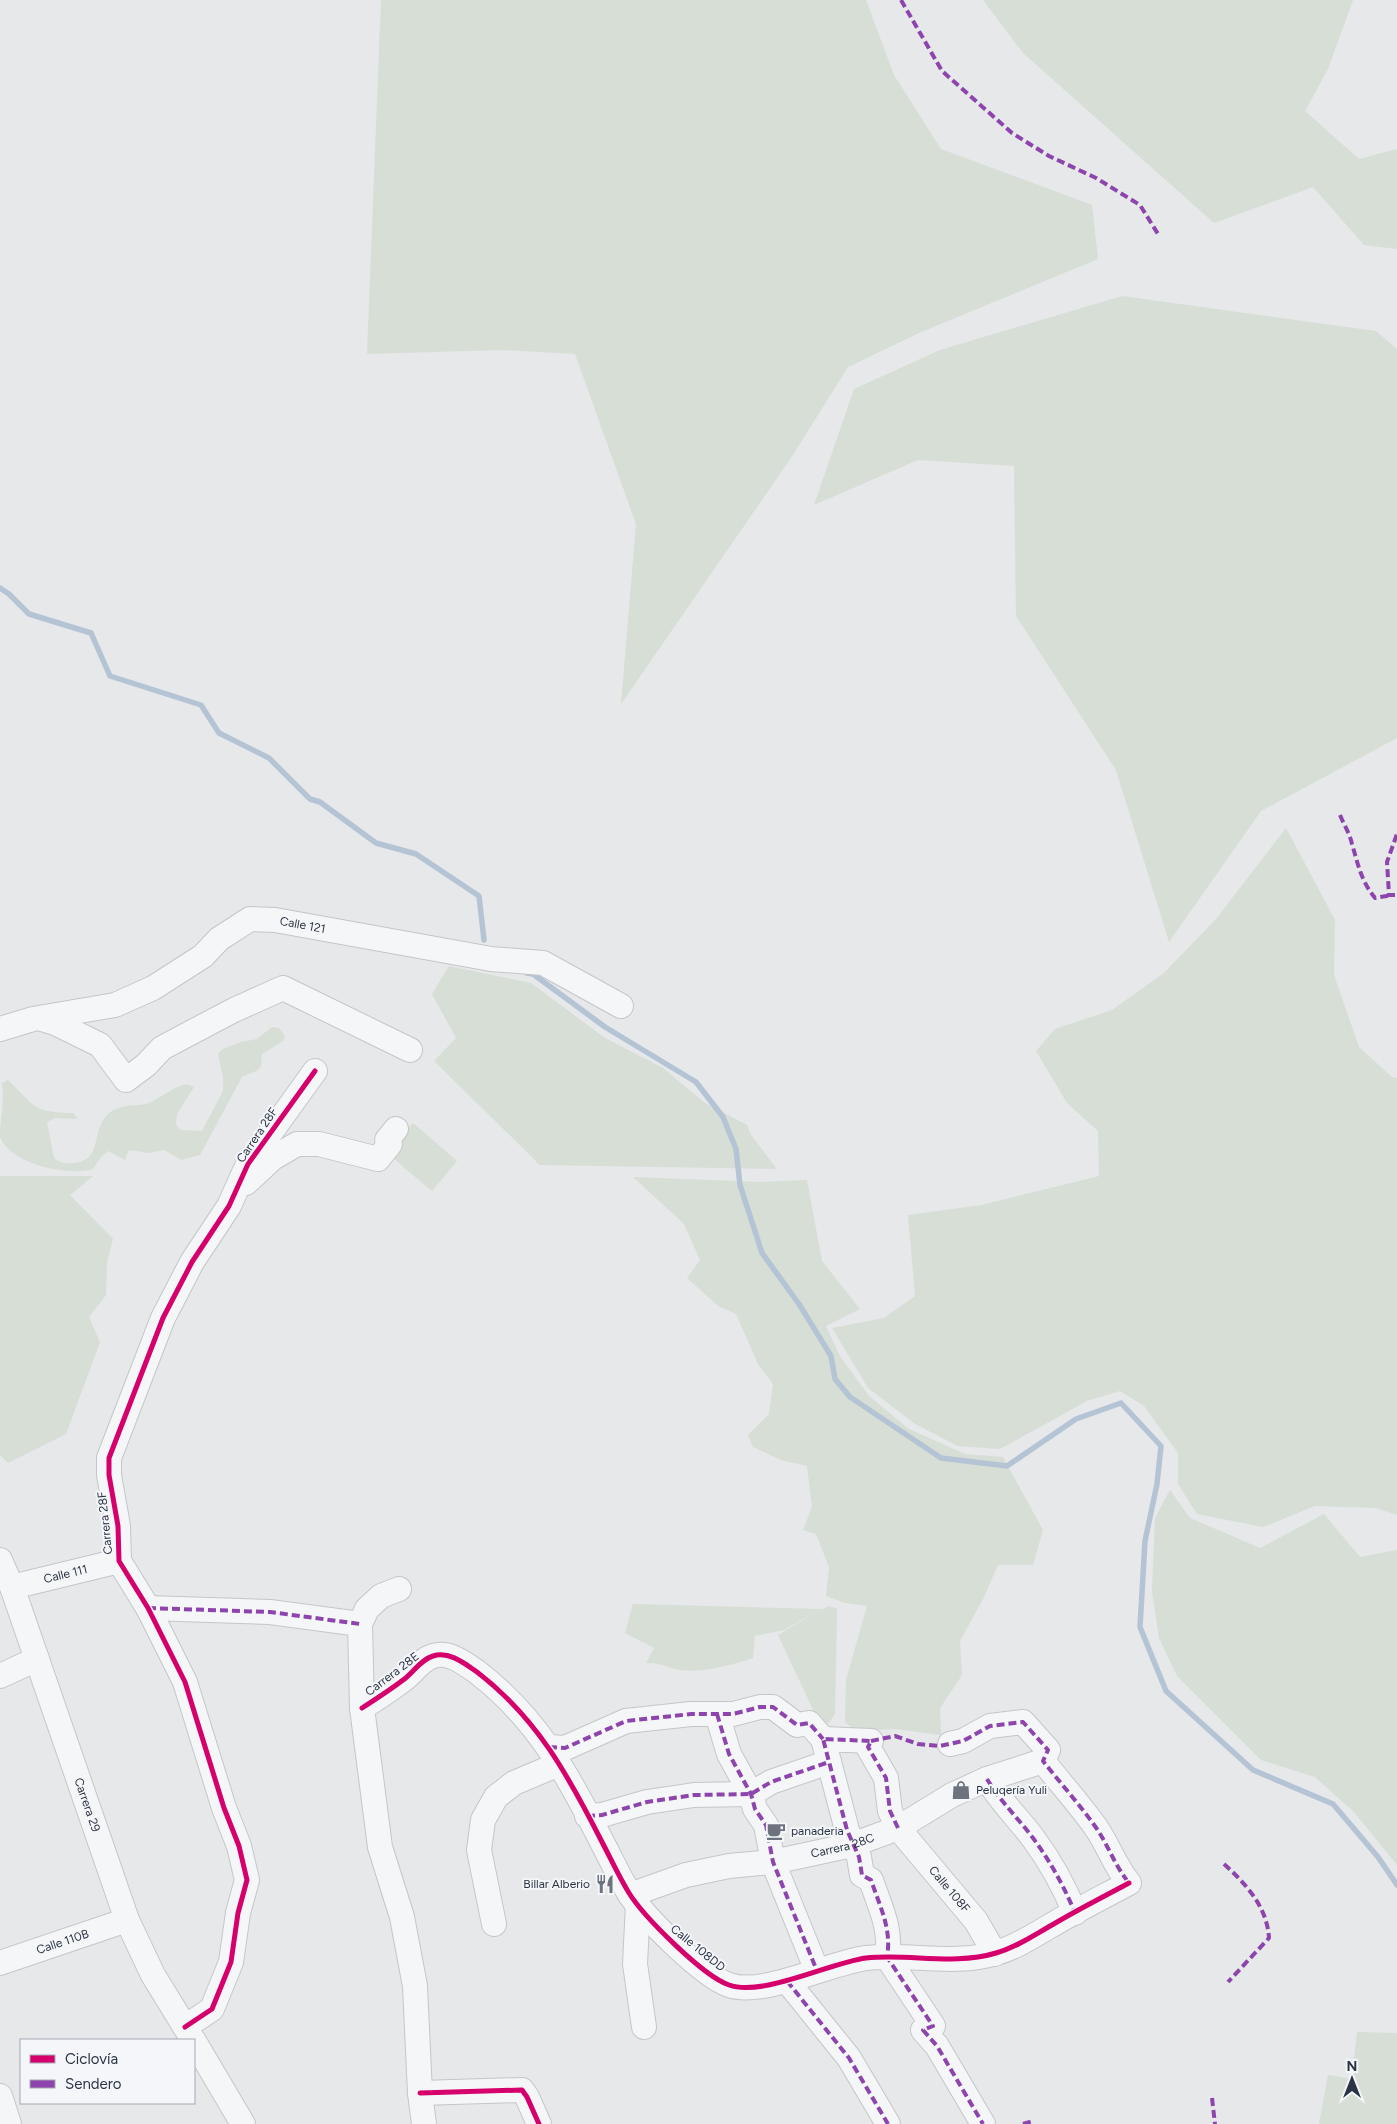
<svg xmlns="http://www.w3.org/2000/svg" width="1397" height="2124" font-family="Figtree,sans-serif">
  <style>
    .green { fill: #d6ded6 }
    .lines { fill: none; stroke-linecap: round; stroke-linejoin: round }
    .stream { stroke: #b4c4d5; stroke-width: 5.5 }
    .minor-casing { stroke: #c4c6c8; stroke-width: 26 }
    .minor { stroke: #f5f6f7; stroke-width: 24 }
    .quiet { stroke: #8e44ad; stroke-width: 4; stroke-dasharray: 8 4; stroke-linecap: butt }
    .cycleway-casing { stroke: #f4f6f9; stroke-width: 8 }
    .cycleway { stroke: #d6006c; stroke-width: 5 }
    .labels { text-anchor: middle; stroke-width: 4; stroke-linejoin: round; paint-order: stroke }
    .street-label { font-size: 12px; fill: #2b3445; stroke: #f4f6f9 }
    .poi-label { font-size: 12px; fill: #2b3445; stroke: #f4f6f9; text-anchor: start }
  </style>
  <rect width="100%" height="100%" fill="#e6e8ea"/>
  <!-- green -->
  <g class="green">
    <path d="M381,0H866L894,75L941,149L1092,205L1098,259L919,333L848,367L791,458L621,704L636,524L575,354L502,350L367,354Z"/>
    <path d="M983,0H1353L1328,69L1305,111L1359,159L1397,149V249L1364,245L1313,187L1214,223L1023,53Z"/>
    <path d="M1122,296L1376,331L1397,349V738L1261,811L1169,942L1116,770L1016,616L1014,466L918,460L814,505L854,389L940,350Z"/>
    <path d="M1286,828L1335,920L1334,975L1359,1047L1392,1077L1397,1078V1515L1376,1508L1315,1506L1263,1527L1197,1514L1178,1484V1453L1144,1406L1120,1391L1087,1401L1000,1449L958,1446L915,1424L868,1388L832,1328L884,1318L915,1296L908,1215L982,1205L1099,1176L1098,1131L1067,1103L1036,1051L1055,1029L1112,1010L1164,973L1216,919Z"/>
    <path d="M449,966L531,983L605,1038L663,1068L705,1103L747,1125L751,1135L777,1169L540,1165L434,1061L456,1038L432,994Z"/>
    <path d="M272,1027L279,1028L285,1036L283,1041L262,1054L261,1066L258,1070L242,1077L200,1155L182,1160L164,1150L149,1153L129,1150L125,1160L108,1151L101,1157L93,1169C68,1176 11,1165 0,1137C0,1120 5,1099 2,1083L8,1080C34,1105 33,1113 73,1113L78,1119L55,1118L47,1122L54,1158C60,1163 63,1163 71,1163C106,1163 88,1127 112,1111C125,1103 139,1107 149,1103C162,1097 172,1088 186,1084L194,1087L177,1114L176,1124L180,1130L202,1131L223,1091V1078L218,1054L223,1049L241,1042L257,1039Z"/>
    <path d="M413,1123L457,1161L432,1191L387,1153Z"/>
    <path d="M0,1176H93L70,1195L113,1239L107,1262L106,1295L89,1317L100,1342L66,1434L8,1463L0,1455Z"/>
    <path d="M633,1177L760,1182L807,1180L822,1261L860,1309L826,1326L840,1356L869,1396L909,1429L965,1454L1003,1457L1043,1530L1033,1565H998L983,1599L960,1641L962,1675L940,1708L941,1735L895,1729L856,1731L845,1722L846,1680L867,1606L845,1603L826,1596L829,1567L816,1534L803,1530L812,1507L807,1466L781,1460L753,1447L748,1435L769,1414L773,1384L758,1364L736,1314L718,1306L687,1278L700,1260L684,1224Z"/>
    <path d="M1170,1490L1190,1518L1260,1548L1324,1514L1360,1557L1397,1550V1865L1354,1812L1315,1777L1261,1760L1177,1676L1159,1638L1152,1591L1155,1518Z"/>
    <path d="M633,1604L823,1609L829,1606L837,1609L835,1714L823,1731L778,1635L821,1609L784,1630L755,1636L753,1658C732,1665 703,1673 680,1670C668,1668 660,1662 646,1663L654,1648L625,1633Z"/>
    <path d="M1357,2032L1397,2033V2124H1319L1328,2075L1352,2079Z"/>
  </g>
  <g class="lines">
    <!-- stream -->
    <g class="stream">
      <path d="M0,588L9,594L29,614L91,633L110,676L201,705L219,733L269,758L310,799L320,802L376,843L416,854L479,896L484,940"/>
      <path d="M527,973L533,974L605,1027L696,1082L723,1117L736,1149L740,1185L762,1253L799,1304L831,1356L835,1379L850,1397L941,1458L1007,1466L1076,1419L1121,1403L1161,1446L1157,1484L1145,1541L1140,1627L1166,1691L1253,1770L1333,1804L1378,1857L1397,1885"/>
    </g>
    <!-- minor casing -->
    <g class="minor-casing">
      <g id="minor">
        <path d="M42,1019L55,1023L100,1045L126,1080L146,1065L162,1048L234,1010L283,988L410,1050"/>
        <path id="s1" d="M0,1029L33,1019L115,1005L153,988L203,956L219,939L250,919L275,920L491,959L543,963L621,1006"/>
        <path d="M246,1183L273,1158L297,1144H319L378,1159L390,1144L387,1140L396,1129"/>
        <path id="s2" d="M0,1560L12,1587L127,1920L153,1975L193,2040"/>
        <path id="s3" d="M12,1587L119,1561"/>
        <path d="M399,1589L381,1596L367,1609L360,1624L362,1708L380,1847L402,1917L415,1986L420,2093L424,2124"/>
        <path d="M148,1608L270,1612L360,1624"/>
        <path d="M0,1676L37,1659"/>
        <path d="M362,1708C376,1699 390,1690 403,1680C413,1673 420,1660 433,1656C449,1651 464,1663 477,1672C537,1718 568,1775 602,1842C611,1859 619,1877 629,1893C644,1917 703,1976 729,1985C763,1997 829,1963 866,1958C909,1953 953,1966 996,1953C1017,1947 1034,1935 1052,1925C1077,1910 1103,1897 1129,1883C1115,1866 1109,1847 1097,1829C1081,1806 1061,1784 1043,1761"/>
        <path d="M717,1714L729,1754L751,1794L755,1809L766,1825L773,1862L817,1971"/>
        <path d="M950,1744L963,1741L990,1726L1023,1722L1048,1750L1043,1761"/>
        <path d="M549,1747L565,1748L626,1721L691,1714H733L760,1707H773L797,1725L809,1723L823,1739"/>
        <path d="M987,1779C1000,1801 1018,1818 1033,1838C1050,1861 1064,1886 1075,1913"/>
        <path d="M587,1816L602,1815L647,1802L694,1795L751,1794L771,1782L829,1762"/>
        <path id="s4" d="M630,1895L686,1875L729,1866L773,1862L852,1845L898,1828L952,1795L987,1779L1043,1761"/>
        <path d="M638,1904L635,1964L644,2027"/>
        <path d="M494,1924L479,1850L483,1820L496,1797L514,1783L559,1764"/>
        <path id="s5" d="M0,1963L127,1920"/>
        <path d="M787,1981L849,2058L888,2124"/>
        <path d="M185,2027L212,2009L231,1962L238,1913L247,1880L239,1846L224,1808L185,1682L148,1608L119,1561L118,1526L109,1475V1458L163,1318L192,1262L229,1206L248,1164L315,1071"/>
        <path d="M194,2041L243,2124"/>
        <path d="M420,2093L522,2090L527,2097L539,2124"/>
        <path d="M0,2096L9,2124"/>
        <path id="s6" d="M983,2124L937,2046L923,2030L933,2026L887,1957C892,1929 880,1907 871,1880L862,1875L859,1857L847,1830L823,1739L871,1741L868,1747L886,1778L890,1811L898,1828L976,1921L995,1954"/>
      </g>
    </g>
    <!-- minor -->
    <use href="#minor" class="minor"/>
    <!-- quiet -->
    <g class="quiet">
      <path d="M901,0L942,71L1012,133L1049,156L1096,178L1140,205L1158,234"/>
      <path d="M1340,815C1344,825 1350,834 1352,844C1358,864 1361,881 1375,898L1392,895"/>
      <path d="M1395,895H1389L1387,862L1397,834"/>
      <path d="M148,1608L270,1612L360,1624"/>
      <path d="M717,1714L729,1754L751,1794L755,1809L766,1825L773,1862L817,1971"/>
      <path d="M871,1741L895,1736L918,1744L940,1746L963,1741L990,1726L1023,1722L1048,1750L1043,1761C1061,1784 1081,1806 1097,1829C1109,1847 1115,1866 1129,1883"/>
      <path d="M549,1747L565,1748L626,1721L691,1714H733L760,1707H773L797,1725L809,1723L823,1739"/>
      <path d="M987,1779C1000,1801 1018,1818 1033,1838C1050,1861 1064,1886 1075,1913"/>
      <path d="M587,1816L602,1815L647,1802L694,1795L751,1794L771,1782L829,1762"/>
      <path d="M898,1828L890,1811L886,1778L868,1747L871,1741L823,1739L847,1830L859,1857L862,1875L871,1880C880,1907 892,1929 887,1957L933,2026L923,2030L937,2046L983,2124"/>
      <path d="M1224,1864C1247,1885 1267,1907 1269,1938L1228,1982"/>
      <path d="M787,1981L849,2058L888,2124"/>
      <path d="M1212,2098L1215,2124"/>
      <path d="M1023,2124L1033,2121"/>
    </g>
    <!-- cycleway casing -->
    <g class="cycleway-casing">
      <g id="cycleway">
        <path d="M362,1708C376,1699 390,1690 403,1680C413,1673 420,1660 433,1656C449,1651 464,1663 477,1672C537,1718 568,1775 602,1842C611,1859 619,1877 629,1893C644,1917 703,1976 729,1985C763,1997 829,1963 866,1958C909,1953 953,1966 996,1953C1017,1947 1034,1935 1052,1925C1077,1910 1103,1897 1129,1883"/>
        <path d="M185,2027L212,2009L231,1962L238,1913L247,1880L239,1846L224,1808L185,1682L148,1608L119,1561L118,1526L109,1475V1458L163,1318L192,1262L229,1206L248,1164L315,1071"/>
        <path d="M420,2093L522,2090L527,2097L539,2124"/>
      </g>
    </g>
    <!-- cycleway -->
    <use href="#cycleway" class="cycleway"/>
  </g>
  <!-- icons -->
  <defs>
    <g id="shop-bare" transform="scale(1.5)"><path d="M-5-2.5h2.3a2.7 3.5 0 0 1 5.4 0H5L5.5 6h-11ZM-1.5-2.5h3a1.5 2.3 0 0 0-3 0Z" fill="#6c737f" stroke="#f4f6f9" stroke-width="2.5" paint-order="stroke"/></g>
    <g id="cafe-bare" transform="scale(1.5)"><path d="M-5.5-4.5H6V0H3Q3 3.5 0 3.5H-2.5Q-5.5 3.5-5.5 0ZM3-3.2v2h1.7v-2ZM-6 4.5H4V6H-6Z" fill="#6c737f" stroke="#f4f6f9" stroke-width="2.5" paint-order="stroke"/></g>
    <g id="restaurant-bare" transform="scale(1.5)"><path d="M-5-6h1v4h1v-4h1v4h1v-4h1v5L-1.5 .5V6h-2V.5L-5-1ZM5-6V6H3V1.5H1.5Q1.5-4 5-6Z" fill="#6c737f" stroke="#f4f6f9" stroke-width="2.5" paint-order="stroke"/></g>
  </defs>
  <g fill-rule="evenodd">
    <use href="#shop-bare" x="961" y="1790"/>
    <use href="#cafe-bare" x="776" y="1831"/>
    <use href="#restaurant-bare" x="605" y="1884"/>
  </g>
  <g class="labels">
    <!-- street labels -->
    <g class="street-label">
      <text dy="4" stroke="none"><textPath href="#s1" startOffset="332">Calle 121</textPath></text>
      <text transform="translate(257 1135) rotate(-56)" y="4">Carrera 28F</text>
      <text transform="translate(105 1523) rotate(-96)" y="4">Carrera 28F</text>
      <text dy="4" stroke="none"><textPath href="#s3" startOffset="55">Calle 111</textPath></text>
      <text transform="translate(392 1674) rotate(-37)" y="4">Carrera 28E</text>
      <text dy="4" stroke="none"><textPath href="#s2" startOffset="260">Carrera 29</textPath></text>
      <text dy="4" stroke="none"><textPath href="#s4" startOffset="219">Carrera 28C</textPath></text>
      <text dy="4" stroke="none"><textPath href="#s6" startOffset="660">Calle 108F</textPath></text>
      <text dy="4" stroke="none"><textPath href="#s5" startOffset="66">Calle 110B</textPath></text>
      <text transform="translate(698 1948) rotate(39)" y="4">Calle 108DD</text>
    </g>
    <!-- poi labels -->
    <g class="poi-label">
      <text x="976" y="1794">Peluqería Yuli</text>
      <text x="791" y="1835">panaderia</text>
      <text x="590" y="1888" text-anchor="end">Billar Alberio</text>
    </g>
  </g>
  <!-- legend -->
  <rect x="20" y="2039" width="175" height="65" fill="#f4f6f9" stroke="#a4a8b1"/>
  <rect x="30" y="2055" width="25" height="8" fill="#d6006c" stroke="#a4a8b1"/>
  <text x="65" y="2064" font-size="15" fill="#2b3445">Ciclovía</text>
  <rect x="30" y="2080" width="25" height="8" fill="#8e44ad" stroke="#a4a8b1"/>
  <text x="65" y="2089" font-size="15" fill="#2b3445">Sendero</text>
  <!-- north arrow -->
  <g transform="translate(1352 2079)" stroke="#f4f6f9" stroke-width="4" paint-order="stroke">
  <path d="M0-4L9 19L0 12L-9 19Z" fill="#2b3445"/>
  <text y="-8" font-size="14" font-weight="bold" text-anchor="middle" fill="#2b3445">N</text>
  </g>
</svg>
